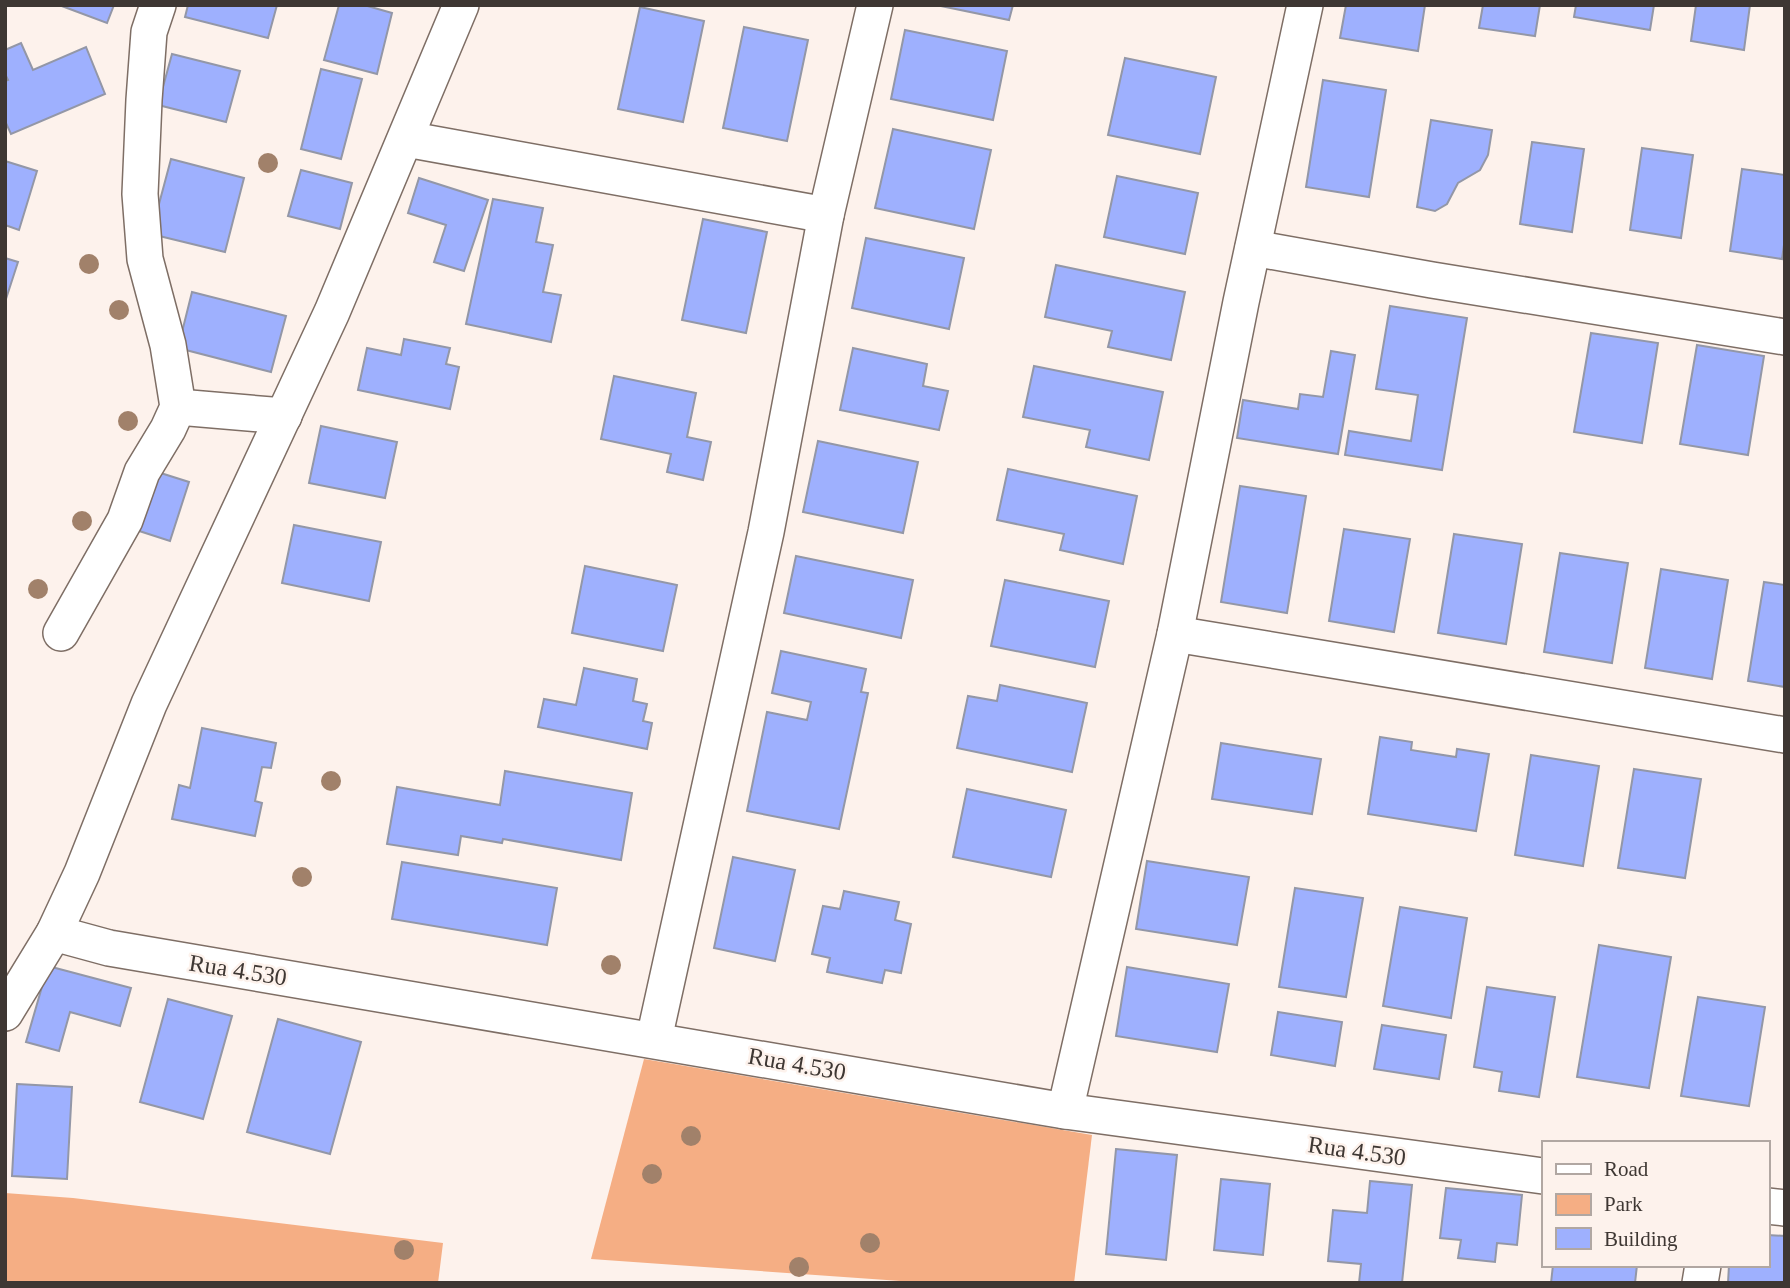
<svg xmlns="http://www.w3.org/2000/svg" width="1790" height="1288" font-family="Georgia,serif">
  <style>
    .green { fill: #f5ae84 }
    .building { fill: #9eb0fe; stroke: #9397a7; stroke-width: 2 }
    .lines { fill: none; stroke-linecap: round; stroke-linejoin: round }
    .minor-casing { stroke: #7e6e65; stroke-width: 38 }
    .minor { stroke: #fff; stroke-width: 35 }
    .tree { fill: #a1816a }
    .labels { text-anchor: middle; stroke-width: 5; stroke-linejoin: round; paint-order: stroke }
    .street-label { font-size: 24px; fill: #3e3733; stroke: #fdf2ec }
  </style>
  <rect width="100%" height="100%" fill="#fdf2ec"/>
  <!-- green -->
  <g class="green">
    <path d="M644,1059L1092,1135L1074,1283H929L591,1259Z"/>
    <path d="M5,1193L73,1198L443,1243L438,1283H5Z"/>
  </g>
  <!-- building -->
  <g class="building">
    <path d="M59,5H114L107,23Z"/>
    <path d="M188,5H277L268,38L185,17Z"/>
    <path d="M339,5H364L392,13L377,74L324,60Z"/>
    <path d="M936,5H1013L1009,20Z"/>
    <path d="M1346,5H1425L1418,51L1340,38Z"/>
    <path d="M1483,5H1540L1535,36L1479,28Z"/>
    <path d="M1576,5H1654L1650,30L1574,17Z"/>
    <path d="M1696,5H1750L1744,50L1691,41Z"/>
    <path d="M640,7L704,21L683,122L618,109Z"/>
    <path d="M744,27L808,40L787,141L723,128Z"/>
    <path d="M905,30L1007,51L993,120L891,99Z"/>
    <path d="M21,43L33,70L86,47L105,94L11,134L5,121V81L8,80L5,74V50Z"/>
    <path d="M172,54L240,71L226,122L158,105Z"/>
    <path d="M1125,58L1216,77L1200,154L1108,135Z"/>
    <path d="M321,69L362,79L341,159L301,149Z"/>
    <path d="M1323,80L1386,90L1369,197L1306,187Z"/>
    <path d="M1431,120L1492,130L1488,155L1480,170L1458,183L1447,204L1435,211L1417,207Z"/>
    <path d="M893,129L991,150L974,229L875,208Z"/>
    <path d="M1532,142L1584,149L1572,232L1520,224Z"/>
    <path d="M1642,148L1693,155L1681,238L1630,230Z"/>
    <path d="M171,159L244,178L225,252L151,234Z"/>
    <path d="M5,161L37,171L19,230L5,225Z"/>
    <path d="M1742,169L1785,175V238L1782,259L1730,251Z"/>
    <path d="M301,170L352,183L340,229L288,216Z"/>
    <path d="M1117,176L1198,193L1185,254L1104,237Z"/>
    <path d="M419,178L488,200L464,271L434,262L446,225L408,213Z"/>
    <path d="M493,199L543,208L536,242L553,245L543,292L561,295L551,342L466,324Z"/>
    <path d="M703,219L767,232L746,333L682,320Z"/>
    <path d="M866,238L964,258L949,329L852,308Z"/>
    <path d="M5,258L18,262L5,302Z"/>
    <path d="M1056,265L1185,292L1171,360L1108,347L1112,331L1045,317Z"/>
    <path d="M192,292L286,316L271,372L178,348Z"/>
    <path d="M1390,306L1467,318L1442,470L1345,455L1349,431L1411,441L1418,395L1376,389Z"/>
    <path d="M1591,333L1658,343L1642,443L1574,432Z"/>
    <path d="M404,339L450,348L446,364L459,367L450,409L358,390L367,348L401,355Z"/>
    <path d="M1697,345L1764,356L1748,455L1680,444Z"/>
    <path d="M853,348L927,364L923,386L948,391L939,430L840,410Z"/>
    <path d="M1331,351L1355,355L1338,454L1237,438L1243,400L1298,409L1300,394L1323,397Z"/>
    <path d="M1034,366L1163,392L1149,460L1086,447L1090,430L1023,417Z"/>
    <path d="M614,376L696,393L687,437L711,442L703,480L667,472L671,454L601,439Z"/>
    <path d="M321,426L397,442L385,498L309,483Z"/>
    <path d="M818,441L918,462L903,533L803,512Z"/>
    <path d="M148,469L189,482L170,541L130,528Z"/>
    <path d="M1008,469L1137,496L1123,564L1060,550L1064,534L997,520Z"/>
    <path d="M1240,486L1306,496L1287,613L1221,602Z"/>
    <path d="M294,525L381,542L369,601L282,583Z"/>
    <path d="M1344,529L1410,539L1394,632L1329,621Z"/>
    <path d="M1454,534L1522,544L1506,644L1438,633Z"/>
    <path d="M1560,553L1628,563L1612,663L1544,652Z"/>
    <path d="M796,556L913,580L901,638L784,613Z"/>
    <path d="M585,566L677,585L663,651L572,633Z"/>
    <path d="M1661,569L1728,580L1712,679L1645,668Z"/>
    <path d="M1005,580L1109,601L1095,667L991,646Z"/>
    <path d="M1764,582L1785,585V687L1748,681Z"/>
    <path d="M781,651L866,669L861,692L868,693L839,829L747,811L767,712L807,720L811,702L772,693Z"/>
    <path d="M584,668L637,679L633,701L647,704L643,721L652,723L647,749L538,727L544,699L576,705Z"/>
    <path d="M1000,685L1087,703L1072,772L957,748L968,696L997,701Z"/>
    <path d="M202,728L276,743L271,768L262,767L255,801L262,803L255,836L172,819L179,785L190,788Z"/>
    <path d="M1380,737L1412,742L1411,750L1456,757L1457,749L1489,754L1476,831L1368,814Z"/>
    <path d="M1221,743L1321,759L1312,814L1212,799Z"/>
    <path d="M1531,755L1599,766L1583,866L1515,855Z"/>
    <path d="M1634,769L1701,779L1685,878L1618,868Z"/>
    <path d="M505,771L632,793L621,860L503,839L502,843L461,836L458,855L387,844L397,787L500,805Z"/>
    <path d="M967,789L1066,810L1051,877L953,857Z"/>
    <path d="M733,857L795,870L775,961L714,948Z"/>
    <path d="M1147,861L1249,877L1237,945L1136,929Z"/>
    <path d="M402,862L557,888L547,945L392,919Z"/>
    <path d="M1295,888L1363,898L1346,997L1279,987Z"/>
    <path d="M844,891L899,902L895,920L911,924L901,973L885,970L882,983L827,972L830,958L812,954L823,906L840,909Z"/>
    <path d="M1400,907L1467,918L1451,1018L1383,1006Z"/>
    <path d="M1599,945L1671,957L1649,1088L1577,1077Z"/>
    <path d="M48,966L131,988L120,1026L70,1012L59,1051L26,1042Z"/>
    <path d="M1127,967L1229,984L1217,1052L1116,1036Z"/>
    <path d="M1487,987L1555,997L1539,1097L1499,1091L1502,1072L1474,1067Z"/>
    <path d="M1698,997L1765,1007L1749,1106L1681,1096Z"/>
    <path d="M168,999L232,1016L203,1119L140,1102Z"/>
    <path d="M1278,1012L1342,1022L1335,1066L1271,1055Z"/>
    <path d="M278,1019L361,1042L330,1154L247,1132Z"/>
    <path d="M1382,1025L1446,1035L1439,1079L1374,1069Z"/>
    <path d="M17,1084L72,1087L67,1179L12,1176Z"/>
    <path d="M1116,1149L1177,1155L1166,1260L1106,1254Z"/>
    <path d="M1221,1179L1270,1184L1263,1255L1214,1250Z"/>
    <path d="M1370,1181L1412,1185L1402,1283H1359L1361,1264L1328,1261L1333,1210L1367,1213Z"/>
    <path d="M1446,1188L1522,1195L1517,1245L1497,1243L1495,1262L1458,1258L1461,1240L1440,1238Z"/>
    <path d="M1767,1235L1785,1236V1283H1728L1729,1265H1767Z"/>
    <path d="M1553,1265H1637L1635,1283H1551Z"/>
  </g>
  <g class="lines">
    <!-- minor casing -->
    <g class="minor-casing">
      <g id="minor">
        <path d="M406,139L826,215"/>
        <path d="M1253,248L1432,280L1785,337"/>
        <path d="M178,407L284,416"/>
        <path d="M61,633L125,520L142,472L168,429L178,407L168,345L145,259L140,194L144,100L149,32L158,5"/>
        <path d="M1175,634L1785,735"/>
        <path d="M54,933L109,948L1065,1111L1543,1176"/>
        <path d="M5,1013L54,933L82,873L149,704L332,312L461,5"/>
        <path d="M654,1039L766,532L826,215L875,5"/>
        <path d="M1065,1111L1175,634L1241,302L1305,5"/>
        <path d="M1767,1206L1785,1208"/>
        <path d="M1700,1283L1703,1265"/>
      </g>
    </g>
    <!-- minor -->
    <use href="#minor" class="minor"/>
  </g>
  <!-- trees -->
  <g class="tree">
    <circle cx="268" cy="163" r="10"/>
    <circle cx="89" cy="264" r="10"/>
    <circle cx="119" cy="310" r="10"/>
    <circle cx="128" cy="421" r="10"/>
    <circle cx="82" cy="521" r="10"/>
    <circle cx="38" cy="589" r="10"/>
    <circle cx="331" cy="781" r="10"/>
    <circle cx="302" cy="877" r="10"/>
    <circle cx="611" cy="965" r="10"/>
    <circle cx="691" cy="1136" r="10"/>
    <circle cx="652" cy="1174" r="10"/>
    <circle cx="870" cy="1243" r="10"/>
    <circle cx="404" cy="1250" r="10"/>
    <circle cx="799" cy="1267" r="10"/>
  </g>
  <g class="labels">
    <!-- street labels -->
    <g class="street-label">
      <text transform="translate(238 970) rotate(9)" y="8">Rua 4.530</text>
      <text transform="translate(797 1064) rotate(10)" y="8">Rua 4.530</text>
      <text transform="translate(1357 1151) rotate(8)" y="8">Rua 4.530</text>
    </g>
  </g>
  <!-- border -->
  <rect width="1790" height="1288" fill="none" stroke="#3e3733" stroke-width="14"/>
  <!-- legend -->
  <rect x="1542" y="1141" width="228" height="126" fill="#fdf2ec" stroke="#b1a7a2" stroke-width="2"/>
  <rect x="1556" y="1164" width="35" height="10" fill="#ffffff" stroke="#b1a7a2" stroke-width="2"/>
  <text x="1604" y="1176" font-size="21" fill="#3e3733">Road</text>
  <rect x="1556" y="1194" width="35" height="21" fill="#f5ae84" stroke="#b1a7a2" stroke-width="2"/>
  <text x="1604" y="1211" font-size="21" fill="#3e3733">Park</text>
  <rect x="1556" y="1228" width="35" height="21" fill="#9eb0fe" stroke="#b1a7a2" stroke-width="2"/>
  <text x="1604" y="1246" font-size="21" fill="#3e3733">Building</text>
</svg>
